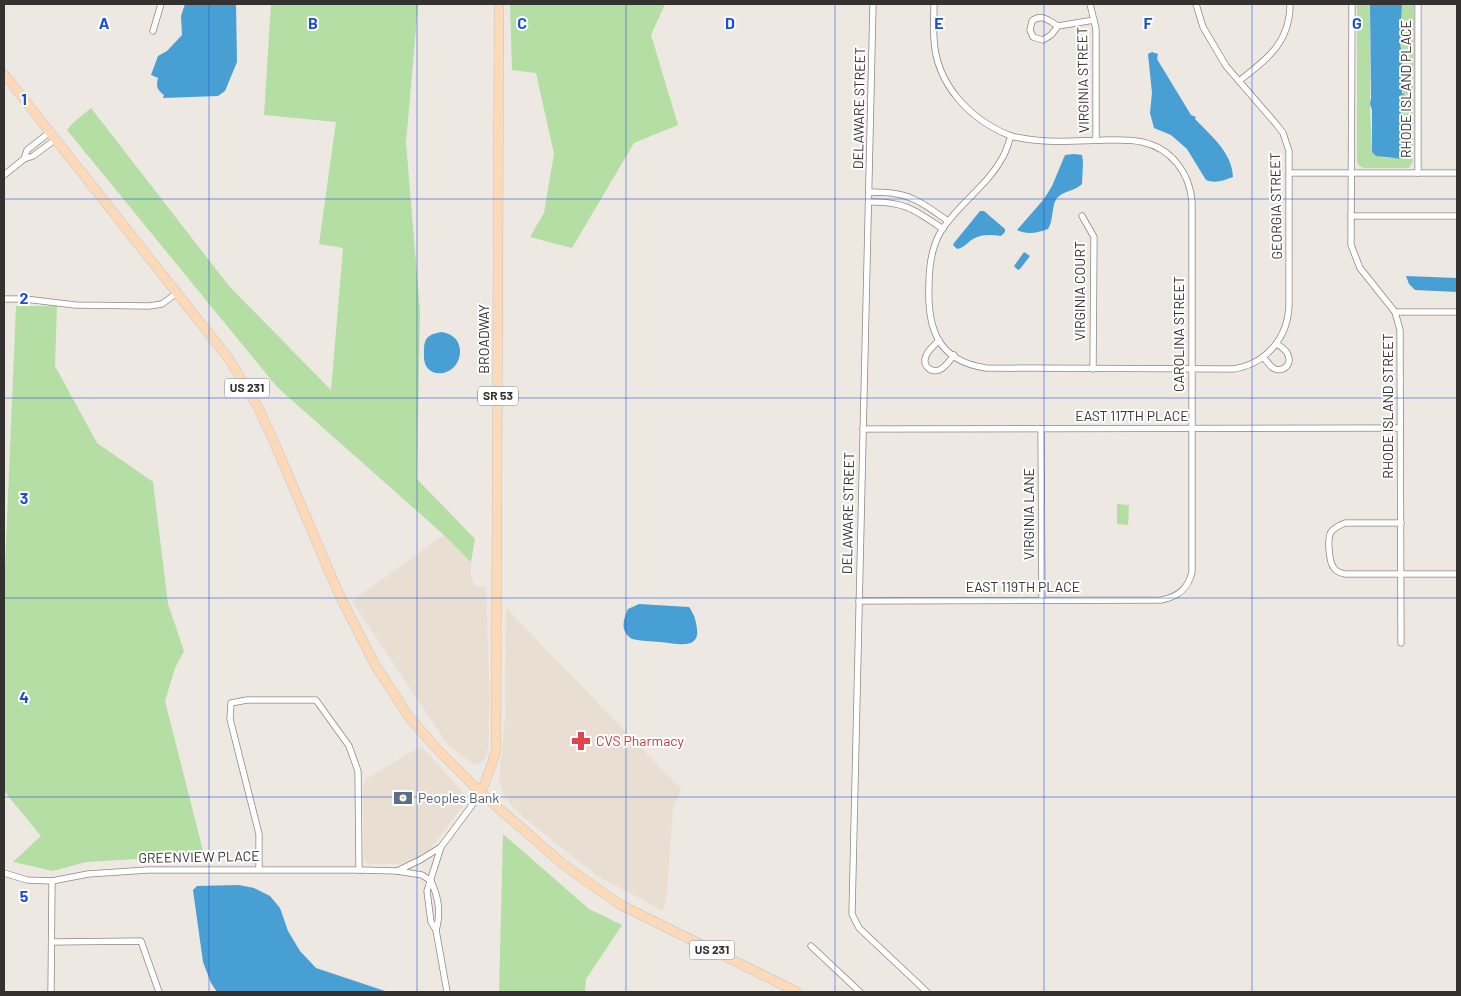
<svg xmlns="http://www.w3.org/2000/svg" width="1461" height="996" font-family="Barlow,sans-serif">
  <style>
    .built { fill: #e9ded2 }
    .green { fill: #b4dea4 }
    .water { fill: #489fd4 }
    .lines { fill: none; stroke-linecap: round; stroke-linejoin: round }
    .minor-casing { stroke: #8d8883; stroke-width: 7 }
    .primary-casing { stroke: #c6c6c5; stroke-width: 10 }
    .minor { stroke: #fff; stroke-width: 5.5 }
    .primary { stroke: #fcd9b8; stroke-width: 9 }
    .grid { fill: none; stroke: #1d4ed8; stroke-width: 1; stroke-opacity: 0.55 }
    .labels { text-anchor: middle; stroke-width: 4; stroke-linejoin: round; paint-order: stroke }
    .shield { fill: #fff; stroke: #71706e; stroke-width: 1 }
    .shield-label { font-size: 12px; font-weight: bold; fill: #343230 }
    .street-label { font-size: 14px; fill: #343230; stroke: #fff }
    .health-label { font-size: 14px; fill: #be3a42; stroke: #fff; text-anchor: start }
    .service-label { font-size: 14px; fill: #4e5e75; stroke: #fff; text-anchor: start }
    .grid-label { font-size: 16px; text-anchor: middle; font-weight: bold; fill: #1d4ed8; stroke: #fff; stroke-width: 4; stroke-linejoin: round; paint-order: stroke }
  </style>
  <rect width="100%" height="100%" fill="#ede8e2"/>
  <!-- built -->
  <g class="built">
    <path d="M444,535L471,562V574L474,586L486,587L490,699L488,749L485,759L475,765L449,746L352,601Z"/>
    <path d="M506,608L681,789L673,809L667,891L663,911L596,875L524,818L505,798L499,780L505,718Z"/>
    <path d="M421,746L466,796V802L434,844L423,856L413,861L401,864H370L364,861L363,785L366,779Z"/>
  </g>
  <!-- green -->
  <g class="green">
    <path d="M271,4H418L406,143L420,311L417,479L475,539L471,562L444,535L277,387L67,130L73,123L91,108L229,286L331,390L343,248L319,244L336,122L264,115Z"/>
    <path d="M510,4H665L651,35L678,125L634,143L572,248L530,237L544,213L554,154L536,73L512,70Z"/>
    <path d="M1357,4H1370V107L1372,152C1379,159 1394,159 1403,156L1401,135L1403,95L1402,55L1400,43L1402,4H1414L1413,161L1409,168H1364L1359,166L1357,162Z"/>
    <path d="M16,306H57L55,366L97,443L153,482L168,604L184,651L175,668L165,701L204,855L86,862L53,871L13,862L41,836L4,791V590Z"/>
    <path d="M1117,504L1129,505L1128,525L1117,524Z"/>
    <path d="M503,834L589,909L622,925L586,979L585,992H499Z"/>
  </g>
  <!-- water -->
  <g class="water">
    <path d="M185,4H236L237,62L225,91L218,96L163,98L164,95C157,90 156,86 158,78L151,75L158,56L167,51L182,35L181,16Z"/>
    <path d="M1370,4H1402L1400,43L1402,55V93L1407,97L1403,98L1402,153L1404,159L1376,156L1372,152V110L1370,104L1371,98Z"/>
    <path d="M1152,52L1158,54L1157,59L1160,64L1191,115L1196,117L1195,119C1211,136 1232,152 1233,177C1225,180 1215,184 1206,180L1187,149L1171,135L1154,128L1150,113L1152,93L1148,54Z"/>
    <path d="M1074,154L1082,155L1083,162L1082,184C1075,191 1063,191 1057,198C1051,206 1054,220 1048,229C1038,233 1026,235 1017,230L1044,199L1052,186L1065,155Z"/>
    <path d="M980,211H984L1005,229V232L1001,236C992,235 984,234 975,238C968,241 965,248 957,249L953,245L954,243Z"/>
    <path d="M1024,252L1030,256L1020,269L1018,270L1014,266Z"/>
    <path d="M1406,276L1457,278V292L1415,290L1409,284Z"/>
    <path d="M442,332C452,334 459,339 460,350C461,378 422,382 424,355C424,339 425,335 442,332Z"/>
    <path d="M639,604L689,607C694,614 696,620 697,629C700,651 674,643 660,642C651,641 641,641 632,639C620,631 623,620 628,609Z"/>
    <path d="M239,885L254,888L270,896L280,908L288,931L300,951L316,968L388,992H217L211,983L203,962L193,890L197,886Z"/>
  </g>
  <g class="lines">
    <!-- minor casing -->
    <g class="minor-casing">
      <g id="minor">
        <path d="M873,4L852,914L859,928L927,992"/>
        <path d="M934,4C934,15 933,27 934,39C936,84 970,120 1011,136C1008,144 1006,153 1001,160C986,187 955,207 940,233C931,249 929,267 929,285C927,329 938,361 986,368L1233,369C1266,364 1288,338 1289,305V151L1283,133L1277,125L1226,66L1203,27L1196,4"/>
        <path d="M1090,4L1096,29V140"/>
        <path d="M1352,4L1351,245L1360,268L1395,312L1400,330L1401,643"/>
        <path d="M1058,26C1049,21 1042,13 1032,21L1030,30L1033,37L1043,40L1051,35L1058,26L1094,20"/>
        <path d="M153,31L161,4"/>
        <path d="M1239,81C1267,59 1290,43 1290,4"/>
        <path d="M24,159L27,150L50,132"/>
        <path d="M1290,173H1457"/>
        <path d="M1418,173V4"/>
        <path d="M4,175L24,159L33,156L56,139"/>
        <path d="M869,192C878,192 888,192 897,194C916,197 932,210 948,221"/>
        <path d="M869,202C904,201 915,210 943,229"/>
        <path d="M1082,216L1094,237L1093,369"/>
        <path d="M1351,216H1457"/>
        <path d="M4,299H25L75,305L149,306L162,304L178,292"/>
        <path d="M1395,312H1457"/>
        <path d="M939,340C935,345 928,350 926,356C922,365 930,373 939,370C945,368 950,360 954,355"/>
        <path d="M1263,357C1267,361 1270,367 1275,369C1284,372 1292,364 1288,355C1287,350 1281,347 1277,344"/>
        <path d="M863,429L1400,428"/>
        <path d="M1041,429L1042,599"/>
        <path d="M1401,523H1345C1340,525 1335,527 1331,532C1327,538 1329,563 1334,568C1336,572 1341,573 1345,574H1457"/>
        <path d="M859,601L1161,600C1178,597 1188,589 1192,572V202C1190,173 1171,148 1142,142C1131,139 1119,140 1107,140C1076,141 1042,144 1011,136"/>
        <path d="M259,869V834L230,719L231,703L247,700H316L349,746L358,771L359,870"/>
        <path d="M397,871L420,860L441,847"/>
        <path d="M4,873L27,880L52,881L88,874L148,870H359L397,871L422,875L431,881"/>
        <path d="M431,881C438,896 441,914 436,930"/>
        <path d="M52,942L141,941L159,992"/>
        <path d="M811,946L860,992"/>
        <path d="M51,992L52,881"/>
        <path d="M447,992L436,930L431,922L427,891L441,847L481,793"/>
      </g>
    </g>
    <!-- primary casing -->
    <g class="primary-casing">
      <g id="primary">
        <path d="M4,74L229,359L258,407L275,444L338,592L374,663L409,717L438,750L481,793L564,865L619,904L797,992"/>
        <path d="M481,793L492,764L496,750L499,4"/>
      </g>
    </g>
    <!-- minor -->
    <use href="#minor" class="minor"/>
    <!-- primary -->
    <use href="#primary" class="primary"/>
  </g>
  <!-- grid -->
  <path class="grid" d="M209,4V992M417,4V992M626,4V992M835,4V992M1044,4V992M1252,4V992M4,199H1457M4,398H1457M4,598H1457M4,797H1457"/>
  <!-- icons -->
  <defs>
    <g id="pharmacy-bare" transform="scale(1.5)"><path d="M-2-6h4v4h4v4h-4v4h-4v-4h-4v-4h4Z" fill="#e0444e" stroke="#fff" stroke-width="2.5" paint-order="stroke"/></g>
    <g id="bank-bare" transform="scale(1.5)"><path d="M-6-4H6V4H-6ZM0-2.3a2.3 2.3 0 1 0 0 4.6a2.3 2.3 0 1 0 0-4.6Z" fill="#5c6f8a" stroke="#fff" stroke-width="2.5" paint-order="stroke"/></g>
  </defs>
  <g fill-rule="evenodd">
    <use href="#pharmacy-bare" x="581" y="741"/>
    <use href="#bank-bare" x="403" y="798"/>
  </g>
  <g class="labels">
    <!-- shield labels -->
    <g class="shield">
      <rect x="224.5" y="378.5" width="45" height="19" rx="4"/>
      <rect x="478" y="386.5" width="40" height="19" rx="4"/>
      <rect x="689.5" y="940.5" width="45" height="19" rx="4"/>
    </g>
    <g class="shield-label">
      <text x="247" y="392">US 231</text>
      <text x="498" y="400">SR 53</text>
      <text x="712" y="954">US 231</text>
    </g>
    <!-- street labels -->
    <g class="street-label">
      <text transform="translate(1083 80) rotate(-91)" y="5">VIRGINIA STREET</text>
      <text transform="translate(1406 89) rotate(-90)" y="5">RHODE ISLAND PLACE</text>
      <text transform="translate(859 108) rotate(-89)" y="5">DELAWARE STREET</text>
      <text transform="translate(1276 206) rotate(-91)" y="5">GEORGIA STREET</text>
      <text transform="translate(1080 291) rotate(-90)" y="5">VIRGINIA COURT</text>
      <text transform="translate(1179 334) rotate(-90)" y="5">CAROLINA STREET</text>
      <text transform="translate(484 339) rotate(-90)" y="5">BROADWAY</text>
      <text transform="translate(1388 406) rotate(-90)" y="5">RHODE ISLAND STREET</text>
      <text x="1132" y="421">EAST 117TH PLACE</text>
      <text transform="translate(848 513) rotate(-89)" y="5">DELAWARE STREET</text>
      <text transform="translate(1029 514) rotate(-90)" y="5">VIRGINIA LANE</text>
      <text x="1023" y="592">EAST 119TH PLACE</text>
      <text transform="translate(199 857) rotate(-1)" y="5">GREENVIEW PLACE</text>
    </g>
    <!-- health labels -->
    <g class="health-label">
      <text x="596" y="746">CVS Pharmacy</text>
    </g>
    <!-- service labels -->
    <g class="service-label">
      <text x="418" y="803">Peoples Bank</text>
    </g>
  </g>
  <g class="grid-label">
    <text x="104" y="29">A</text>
    <text x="313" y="29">B</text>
    <text x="522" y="29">C</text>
    <text x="730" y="29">D</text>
    <text x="939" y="29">E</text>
    <text x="1148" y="29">F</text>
    <text x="1357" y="29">G</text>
    <text x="24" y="105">1</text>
    <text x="24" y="304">2</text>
    <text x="24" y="504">3</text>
    <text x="24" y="703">4</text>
    <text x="24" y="902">5</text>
  </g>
  <!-- border -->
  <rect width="1461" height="996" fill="none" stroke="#343230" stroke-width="10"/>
</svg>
